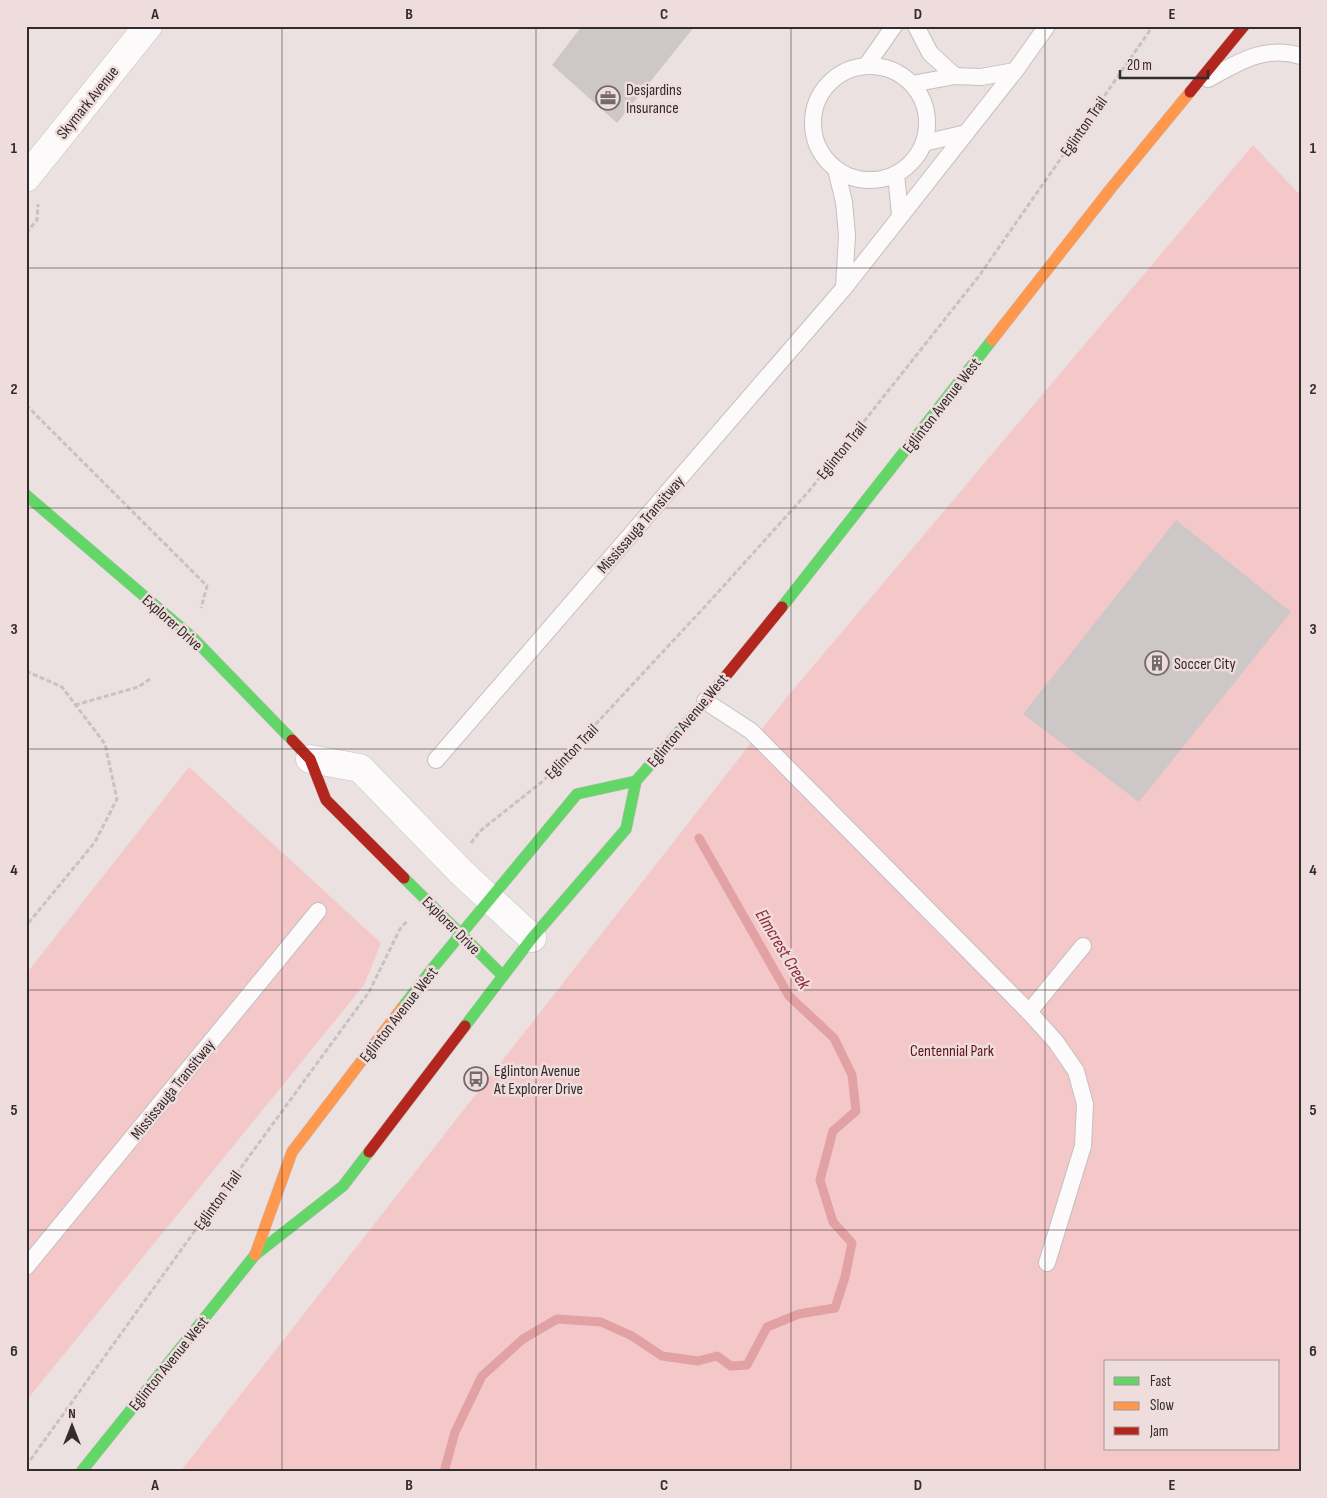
<svg xmlns="http://www.w3.org/2000/svg" width="1327" height="1498" font-family="'Sofia Sans Condensed',sans-serif">
  <style>
    .green { fill: #f4c8c9; fill-rule: evenodd }
    .lines { fill: none; stroke-linecap: round; stroke-linejoin: round }
    .stream { stroke: #e2a1a3; stroke-width: 9 }
    .building { fill: #cec7c7 }
    .lane-casing { stroke: #c7bfbf; stroke-width: 18 }
    .street-casing { stroke: #c7bfbf; stroke-width: 29 }
    .fast-casing { stroke: #c7bfbf; stroke-width: 12 }
    .slow-casing { stroke: #c7bfbf; stroke-width: 12 }
    .jam-casing { stroke: #c7bfbf; stroke-width: 12 }
    .path { stroke: #c6c3c3; stroke-width: 3; stroke-dasharray: 5 2.5; stroke-linecap: butt }
    .lane { stroke: #fcfafa; stroke-width: 16 }
    .street { stroke: #fcfafa; stroke-width: 28 }
    .fast { stroke: #63d668; stroke-width: 11 }
    .slow { stroke: #ff974d; stroke-width: 11 }
    .jam { stroke: #b3261e; stroke-width: 11 }
    .grid { fill: none; stroke: #332c2c; stroke-width: 1; stroke-opacity: 0.55 }
    .labels { text-anchor: middle; stroke-width: 5; stroke-linejoin: round; paint-order: stroke }
    .poi-label { font-size: 16px; fill: #332c2c; stroke: #efdddd; text-anchor: start }
    .street-label { font-size: 16px; fill: #332c2c; stroke: #efdddd }
    .park-label { font-size: 16px; fill: #60121d; stroke: #efdddd }
    .water-label { font-size: 18px; font-style: italic; fill: #8f2734; stroke: #efdddd }
    .neatline { fill: none; stroke: #332c2c; stroke-width: 2 }
    .grid-label { font-size: 16px; text-anchor: middle; font-weight: bold; fill: #332c2c }
  </style>
  <rect width="100%" height="100%" fill="#ebe1e1"/>
  <!-- green -->
  <g class="green">
    <path d="M1253,145L1301,196V1472H180L787,697ZM1106,1362H1278V1449H1106Z"/>
    <path d="M189,767L381,943L364,985L26,1401V974Z"/>
  </g>
  <g class="lines">
    <!-- stream -->
    <path class="stream" d="M444,1472L455,1432L482,1376L523,1339L557,1319L601,1322L632,1336L662,1356L698,1361L717,1356L731,1366L747,1365L767,1327L799,1314L835,1308L845,1277L852,1243L833,1222L820,1180L833,1131L856,1111L852,1075L834,1038L789,996L699,838"/>
  </g>
  <!-- building -->
  <g class="building">
    <path d="M582,26H695L617,123L552,65Z"/>
    <path d="M1176,520L1291,612L1139,802L1023,714Z"/>
  </g>
  <g class="lines">
    <!-- lane casing -->
    <g class="lane-casing">
      <g id="lane">
        <path d="M916,26L930,53L955,76"/>
        <path d="M866,66L894,26"/>
        <circle cx="870" cy="123" r="57"/>
        <path d="M1208,79C1239,62 1264,45 1301,56"/>
        <path d="M912,84L955,76L981,77L1015,71"/>
        <path d="M924,143L966,133"/>
        <path d="M836,169L844,202L847,235L844,288"/>
        <path d="M896,174L900,215"/>
        <path d="M705,701L751,731L1029,1012L1056,1042L1076,1071L1085,1104L1083,1146L1047,1263"/>
        <path d="M436,760L844,288L1015,71L1047,26"/>
        <path d="M1029,1012L1083,946"/>
        <path d="M26,1267L318,911"/>
      </g>
    </g>
    <!-- street casing -->
    <g class="street-casing">
      <g id="street">
        <path d="M26,178L148,26"/>
        <path d="M310,759L360,768L460,871L532,938"/>
      </g>
    </g>
    <!-- fast casing -->
    <g class="fast-casing">
      <g id="fast">
        <path d="M26,495L192,637L292,740"/>
        <path d="M782,607L992,340"/>
        <path d="M404,878L503,976"/>
        <path d="M402,1008L432,969L577,794L636,781"/>
        <path d="M465,1026L532,938L626,829L636,781L703,704"/>
        <path d="M81,1472L255,1255L343,1186L369,1152"/>
      </g>
    </g>
    <!-- slow casing -->
    <g class="slow-casing">
      <g id="slow">
        <path d="M992,340L1112,187L1190,92"/>
        <path d="M255,1255L292,1152L402,1008"/>
      </g>
    </g>
    <!-- jam casing -->
    <g class="jam-casing">
      <g id="jam">
        <path d="M1190,92L1244,26"/>
        <path d="M703,704L782,607"/>
        <path d="M292,740L310,759L326,800L404,878"/>
        <path d="M369,1152L465,1026"/>
      </g>
    </g>
    <!-- path -->
    <g class="path">
      <path d="M26,233L37,220L38,204"/>
      <path d="M26,405L207,586L201,608"/>
      <path d="M26,671L62,687L105,744L117,799L95,842L26,926"/>
      <path d="M75,705L138,687L150,679"/>
      <path d="M471,843L480,831L543,781L711,600L809,491L979,276L1153,26"/>
      <path d="M26,1466L194,1232L369,992L400,929L407,921"/>
    </g>
    <!-- lane -->
    <use href="#lane" class="lane"/>
    <!-- street -->
    <use href="#street" class="street"/>
    <!-- fast -->
    <use href="#fast" class="fast"/>
    <!-- slow -->
    <use href="#slow" class="slow"/>
    <!-- jam -->
    <use href="#jam" class="jam"/>
  </g>
  <!-- grid -->
  <path class="grid" d="M282,26V1472M536,26V1472M791,26V1472M1045,26V1472M26,268H1301M26,508H1301M26,749H1301M26,990H1301M26,1230H1301"/>
  <!-- icons -->
  <defs>
    <g id="office-ring" transform="scale(1.25)"><circle r="9.5" fill="#efdddd" stroke="#736b6b" stroke-width="1.5"/><path d="M-6-3h4V-5.5h4V-3h4V5H-6ZM-1-4.5V-3h2v-1.5ZM-6 0V1H6V0Z" fill="#736b6b"/></g>
    <g id="building-ring" transform="scale(1.25)"><circle r="9.5" fill="#efdddd" stroke="#736b6b" stroke-width="1.5"/><path d="M-4-6H4V6H1V3H-1V6H-4ZM-2.5-4.3h1.7v1.8h-1.7ZM.8-4.3h1.7v1.8H.8ZM-2.5-1h1.7V.8h-1.7ZM.8-1h1.7V.8H.8Z" fill="#736b6b"/></g>
    <g id="bus-ring" transform="scale(1.25)"><circle r="9.5" fill="#efdddd" stroke="#736b6b" stroke-width="1.5"/><path d="M-5-6H5V4H4V6H2V4H-2V6H-4V4H-5ZM-3.5-4V0h7V-4ZM-3.5 1.2v1.5H-2V1.2ZM2 1.2v1.5H3.5V1.2Z" fill="#736b6b"/></g>
  </defs>
  <g fill-rule="evenodd">
    <use href="#office-ring" x="608" y="98"/>
    <use href="#building-ring" x="1157" y="663"/>
    <use href="#bus-ring" x="476" y="1079"/>
  </g>
  <g class="labels">
    <!-- poi labels -->
    <g class="poi-label">
      <text x="626" y="95">Desjardins<tspan x="626" dy="18">Insurance</tspan></text>
      <text x="1174" y="669">Soccer City</text>
      <text x="494" y="1076">Eglinton Avenue<tspan x="494" dy="18">At Explorer Drive</tspan></text>
    </g>
    <!-- street labels -->
    <g class="street-label">
      <text transform="translate(87 102) rotate(-51)" y="6">Skymark Avenue</text>
      <text transform="translate(1083 126) rotate(-55)" y="6">Eglinton Trail</text>
      <text transform="translate(941 405) rotate(-52)" y="6">Eglinton Avenue West</text>
      <text transform="translate(841 450) rotate(-51)" y="6">Eglinton Trail</text>
      <text transform="translate(640 524) rotate(-49)" y="6">Mississauga Transitway</text>
      <text transform="translate(173 622) rotate(42)" y="6">Explorer Drive</text>
      <text transform="translate(687 720) rotate(-50)" y="6">Eglinton Avenue West</text>
      <text transform="translate(571 751) rotate(-46)" y="6">Eglinton Trail</text>
      <text transform="translate(452 925) rotate(45)" y="6">Explorer Drive</text>
      <text transform="translate(398 1014) rotate(-52)" y="6">Eglinton Avenue West</text>
      <text transform="translate(172 1089) rotate(-51)" y="6">Mississauga Transitway</text>
      <text transform="translate(217 1200) rotate(-54)" y="6">Eglinton Trail</text>
      <text transform="translate(168 1363) rotate(-51)" y="6">Eglinton Avenue West</text>
    </g>
    <!-- park labels -->
    <g class="park-label">
      <text x="952" y="1056">Centennial Park</text>
    </g>
    <!-- water labels -->
    <g class="water-label">
      <text transform="translate(783 949) rotate(59)" y="6">Elmcrest Creek</text>
    </g>
  </g>
  <!-- border -->
  <rect width="1327" height="1498" fill="none" stroke="#efdddd" stroke-width="55"/>
  <!-- legend -->
  <rect x="1104" y="1360" width="175" height="90" fill="#efdddd" stroke="#a49696"/>
  <rect x="1114" y="1377" width="25" height="8" fill="#63d668" stroke="#a49696"/>
  <text x="1150" y="1386" font-size="15" fill="#332c2c">Fast</text>
  <rect x="1114" y="1402" width="25" height="8" fill="#ff974d" stroke="#a49696"/>
  <text x="1150" y="1410" font-size="15" fill="#332c2c">Slow</text>
  <rect x="1114" y="1427" width="25" height="8" fill="#b3261e" stroke="#a49696"/>
  <text x="1150" y="1436" font-size="15" fill="#332c2c">Jam</text>
  <!-- north arrow -->
  <g transform="translate(72 1426)" stroke="#efdddd" stroke-width="4" paint-order="stroke">
  <path d="M0-4L9 19L0 12L-9 19Z" fill="#332c2c"/>
  <text y="-8" font-size="14" font-weight="bold" text-anchor="middle" fill="#332c2c">N</text>
  </g>
  <!-- scale -->
  <path d="M1120 70v8h88v-8" fill="none" stroke="#332c2c" stroke-width="2.5"/>
  <text x="1127" y="70" font-size="15" fill="#332c2c" stroke="#efdddd" stroke-width="4" paint-order="stroke">20 m</text>
  <rect x="28" y="28" width="1272" height="1442" class="neatline"/>
  <g class="grid-label">
    <text x="155" y="19">A</text>
    <text x="409" y="19">B</text>
    <text x="664" y="19">C</text>
    <text x="918" y="19">D</text>
    <text x="1172" y="19">E</text>
    <text x="14" y="153">1</text>
    <text x="1313" y="153">1</text>
    <text x="14" y="394">2</text>
    <text x="1313" y="394">2</text>
    <text x="14" y="634">3</text>
    <text x="1313" y="634">3</text>
    <text x="14" y="875">4</text>
    <text x="1313" y="875">4</text>
    <text x="14" y="1115">5</text>
    <text x="1313" y="1115">5</text>
    <text x="14" y="1356">6</text>
    <text x="1313" y="1356">6</text>
    <text x="155" y="1490">A</text>
    <text x="409" y="1490">B</text>
    <text x="664" y="1490">C</text>
    <text x="918" y="1490">D</text>
    <text x="1172" y="1490">E</text>
  </g>
</svg>
